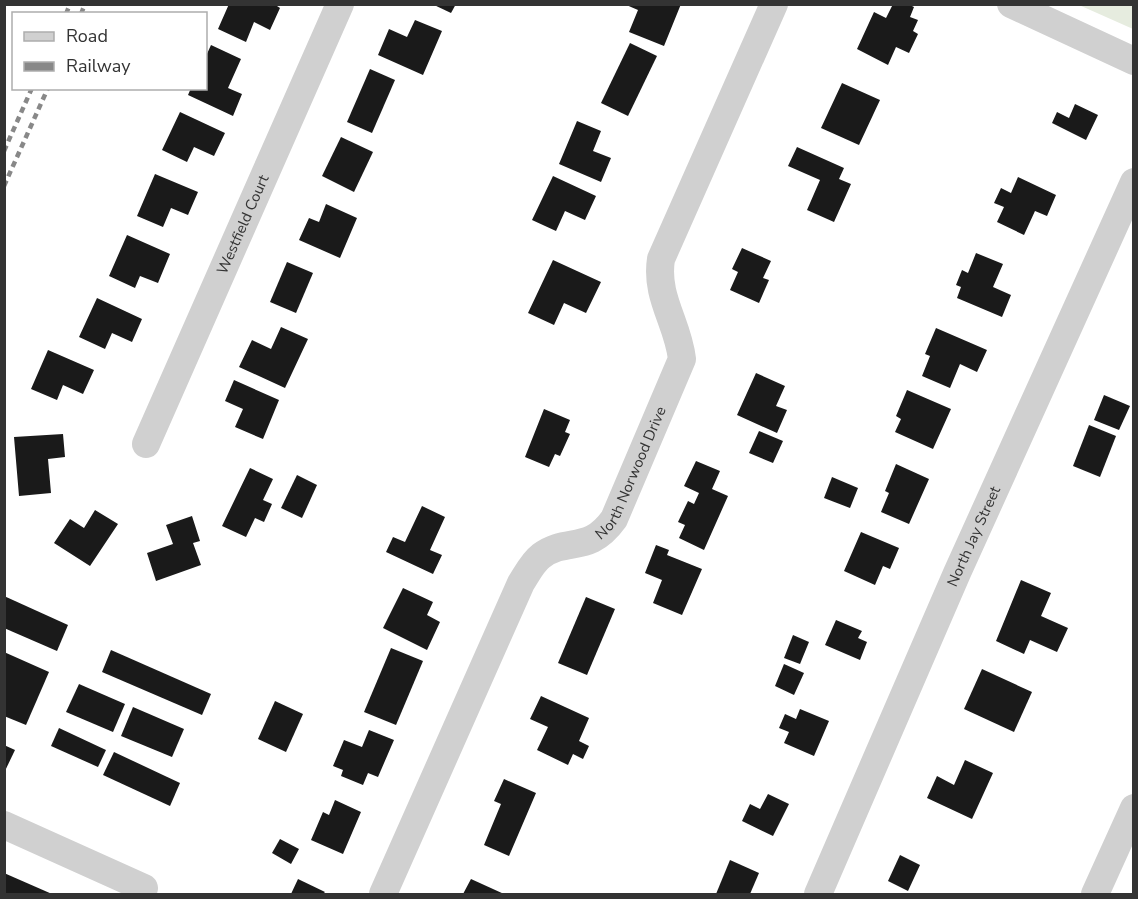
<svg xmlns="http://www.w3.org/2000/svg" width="1138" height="899" font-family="'Nunito Sans',sans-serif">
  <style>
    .green { fill: #e6ecdf }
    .building { fill: #1a1a1a }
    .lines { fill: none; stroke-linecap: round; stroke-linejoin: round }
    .minor { stroke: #d0d0d0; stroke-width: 28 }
    .rail { stroke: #888; stroke-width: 4.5; stroke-dasharray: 6 4.5; stroke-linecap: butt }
    .labels { text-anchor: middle; stroke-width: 6; stroke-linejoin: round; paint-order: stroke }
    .street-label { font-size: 15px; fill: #333; stroke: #fff }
  </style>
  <rect width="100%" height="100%" fill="#fff"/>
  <!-- green -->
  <path class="green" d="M1079,5H1133V29Z"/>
  <!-- building -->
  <g class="building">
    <path d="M229,4H274L280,8L270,30L254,22L246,42L218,29Z"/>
    <path d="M432,4H456L451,13Z"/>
    <path d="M624,4H681L664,46L629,32L638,10Z"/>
    <path d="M893,4H908L914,7L910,17L918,20L913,31L918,34L909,53L896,47L888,65L857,49L874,12L886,18Z"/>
    <path d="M415,20L442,31L423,75L378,55L389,29L407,37Z"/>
    <path d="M630,43L657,56L628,116L601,103Z"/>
    <path d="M211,45L241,59L228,88L242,94L233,116L188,95L191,88H206V56Z"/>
    <path d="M370,69L395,80L372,133L347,122Z"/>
    <path d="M842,83L880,100L859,145L821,128Z"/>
    <path d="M1075,104L1098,115L1086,140L1052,123L1057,112L1069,118Z"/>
    <path d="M180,112L225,133L214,156L194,147L187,162L162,150Z"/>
    <path d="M577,121L601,131L593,151L611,158L601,182L559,164Z"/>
    <path d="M341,137L373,152L354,192L322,176Z"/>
    <path d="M797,147L844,168L839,179L851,184L834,222L807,210L820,180L788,166Z"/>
    <path d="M155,174L198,192L188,215L171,208L163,227L137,216Z"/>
    <path d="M553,176L596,196L585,220L565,211L556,231L532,220Z"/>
    <path d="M1018,177L1056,195L1047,216L1035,211L1024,235L997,222L1004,207L994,203L1001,188L1011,193Z"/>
    <path d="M326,204L357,218L340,258L299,240L309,218L319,222Z"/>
    <path d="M127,235L170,254L158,283L140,276L135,288L109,276Z"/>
    <path d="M742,248L771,261L763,278L769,280L759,303L730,290L738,272L732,269Z"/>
    <path d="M976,253L1003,264L993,287L1011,295L1002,317L957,298L961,287L956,285L962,270L968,273Z"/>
    <path d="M553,260L601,282L586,313L564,303L554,325L528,313Z"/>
    <path d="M287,262L313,273L296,313L270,302Z"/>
    <path d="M97,298L142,319L132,342L112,333L105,349L79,337Z"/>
    <path d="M281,327L308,339L285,388L239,367L252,340L271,349Z"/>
    <path d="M936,328L987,350L977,372L960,364L950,388L922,376L930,356L925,354Z"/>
    <path d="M48,350L94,370L83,394L63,385L57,400L31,389Z"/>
    <path d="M756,373L785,386L776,406L787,410L777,433L737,415Z"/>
    <path d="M234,380L279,400L263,439L235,427L243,409L225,401Z"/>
    <path d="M907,390L951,409L933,449L895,432L901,419L896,416Z"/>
    <path d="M1104,395L1130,406L1119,430L1094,420Z"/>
    <path d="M544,409L570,420L565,432L570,434L560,456L555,454L549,467L525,457Z"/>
    <path d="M1089,425L1116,436L1100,477L1073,466Z"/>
    <path d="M759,431L783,441L773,463L749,453Z"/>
    <path d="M63,434L65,457L48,459L51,493L19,496L14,437Z"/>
    <path d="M696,461L720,471L712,489L728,496L704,550L679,538L685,525L678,522L688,501L694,504L699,493L684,486Z"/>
    <path d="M896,464L929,479L909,524L881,512L889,493L885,491Z"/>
    <path d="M250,468L273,479L263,500L272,504L264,522L255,518L246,537L222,526Z"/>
    <path d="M297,475L317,485L302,518L281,508Z"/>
    <path d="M832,477L858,488L850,508L824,498Z"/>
    <path d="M422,506L445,517L430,550L442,555L433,574L386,552L393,537L405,542Z"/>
    <path d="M95,510L118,524L90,566L54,543L70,519L84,528Z"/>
    <path d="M192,516L200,541L193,543L201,565L156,581L147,553L173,544L166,525Z"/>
    <path d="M861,532L899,548L890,569L883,566L875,585L844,571Z"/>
    <path d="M656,545L669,550L667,555L702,569L682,615L653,603L662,580L645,573Z"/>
    <path d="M1021,580L1051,593L1041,616L1068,628L1057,652L1030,640L1024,654L996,641Z"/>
    <path d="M403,588L433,602L427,615L440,622L427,650L383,628Z"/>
    <path d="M4,596L68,625L57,651L4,628Z"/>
    <path d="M586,597L615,609L587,675L558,663Z"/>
    <path d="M836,620L862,631L858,638L867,642L860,660L825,645Z"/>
    <path d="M793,635L809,642L800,664L784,658Z"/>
    <path d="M391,648L423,661L396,725L364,712Z"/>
    <path d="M111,650L211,694L202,715L102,672Z"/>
    <path d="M4,652L49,672L26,725L4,716Z"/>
    <path d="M784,664L804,673L794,695L775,686Z"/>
    <path d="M982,669L1032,692L1014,732L964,709Z"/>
    <path d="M79,684L125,704L113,732L66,712Z"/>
    <path d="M541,696L589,718L579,741L589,746L583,759L573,754L568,765L537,750L548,727L530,719Z"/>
    <path d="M275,701L303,714L286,752L258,739Z"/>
    <path d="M133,707L184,729L172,757L121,736Z"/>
    <path d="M800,709L829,721L814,756L784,743L789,732L779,728L785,714L796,719Z"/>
    <path d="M59,728L106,750L98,767L51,746Z"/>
    <path d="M369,730L394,740L378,777L368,773L363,785L341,776L343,770L333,766L344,740L362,747Z"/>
    <path d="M4,745L15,750L4,773Z"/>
    <path d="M114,752L180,783L170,806L103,775Z"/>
    <path d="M965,760L993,773L972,819L927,798L937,776L954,785Z"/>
    <path d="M504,779L536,793L509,856L484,845L501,804L494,801Z"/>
    <path d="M768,794L789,804L773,836L742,821L750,804L760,809Z"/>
    <path d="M335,800L361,812L343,854L311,840L323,812L329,815Z"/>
    <path d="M280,839L299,849L291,864L272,853Z"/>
    <path d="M900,855L920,865L908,891L888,881Z"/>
    <path d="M730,860L759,873L750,894H716Z"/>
    <path d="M4,873L52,894H4Z"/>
    <path d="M298,879L325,892L323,894H291Z"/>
    <path d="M471,879L504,894H463Z"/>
  </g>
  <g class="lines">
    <!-- minor -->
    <g class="minor">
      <path d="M1011,4L1134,61"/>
      <path id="s1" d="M146,444L340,4"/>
      <path d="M4,825L144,888L142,894"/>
      <path id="s2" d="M383,894L521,583C527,574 532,563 541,556C568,536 588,555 614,519L682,359C678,323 655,297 661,259L774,4"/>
      <path id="s3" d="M818,894L957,573L1134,182"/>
      <path d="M1095,894L1134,808"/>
    </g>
    <!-- rail -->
    <g class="rail">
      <path d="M66,14L70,4"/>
      <path d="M81,14L85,4"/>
      <path d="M4,151L32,88"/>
      <path d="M4,186L48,88"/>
    </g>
  </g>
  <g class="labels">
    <!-- street labels -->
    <g class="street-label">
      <text dy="5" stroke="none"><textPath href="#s1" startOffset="240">Westfield Court</textPath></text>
      <text dy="5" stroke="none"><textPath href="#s2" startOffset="507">North Norwood Drive</textPath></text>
      <text dy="5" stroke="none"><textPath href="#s3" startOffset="390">North Jay Street</textPath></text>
    </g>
  </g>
  <!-- border -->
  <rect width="1138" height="899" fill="none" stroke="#333333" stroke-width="12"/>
  <!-- legend -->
  <rect x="12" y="12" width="195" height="78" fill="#ffffff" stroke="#adadad" stroke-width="1.5"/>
  <rect x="24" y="32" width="30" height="9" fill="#d0d0d0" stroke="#adadad" stroke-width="1.5"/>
  <text x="66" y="42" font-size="18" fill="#333333">Road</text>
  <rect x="24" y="62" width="30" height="9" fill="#888888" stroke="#adadad" stroke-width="1.5"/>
  <text x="66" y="72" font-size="18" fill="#333333">Railway</text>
</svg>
